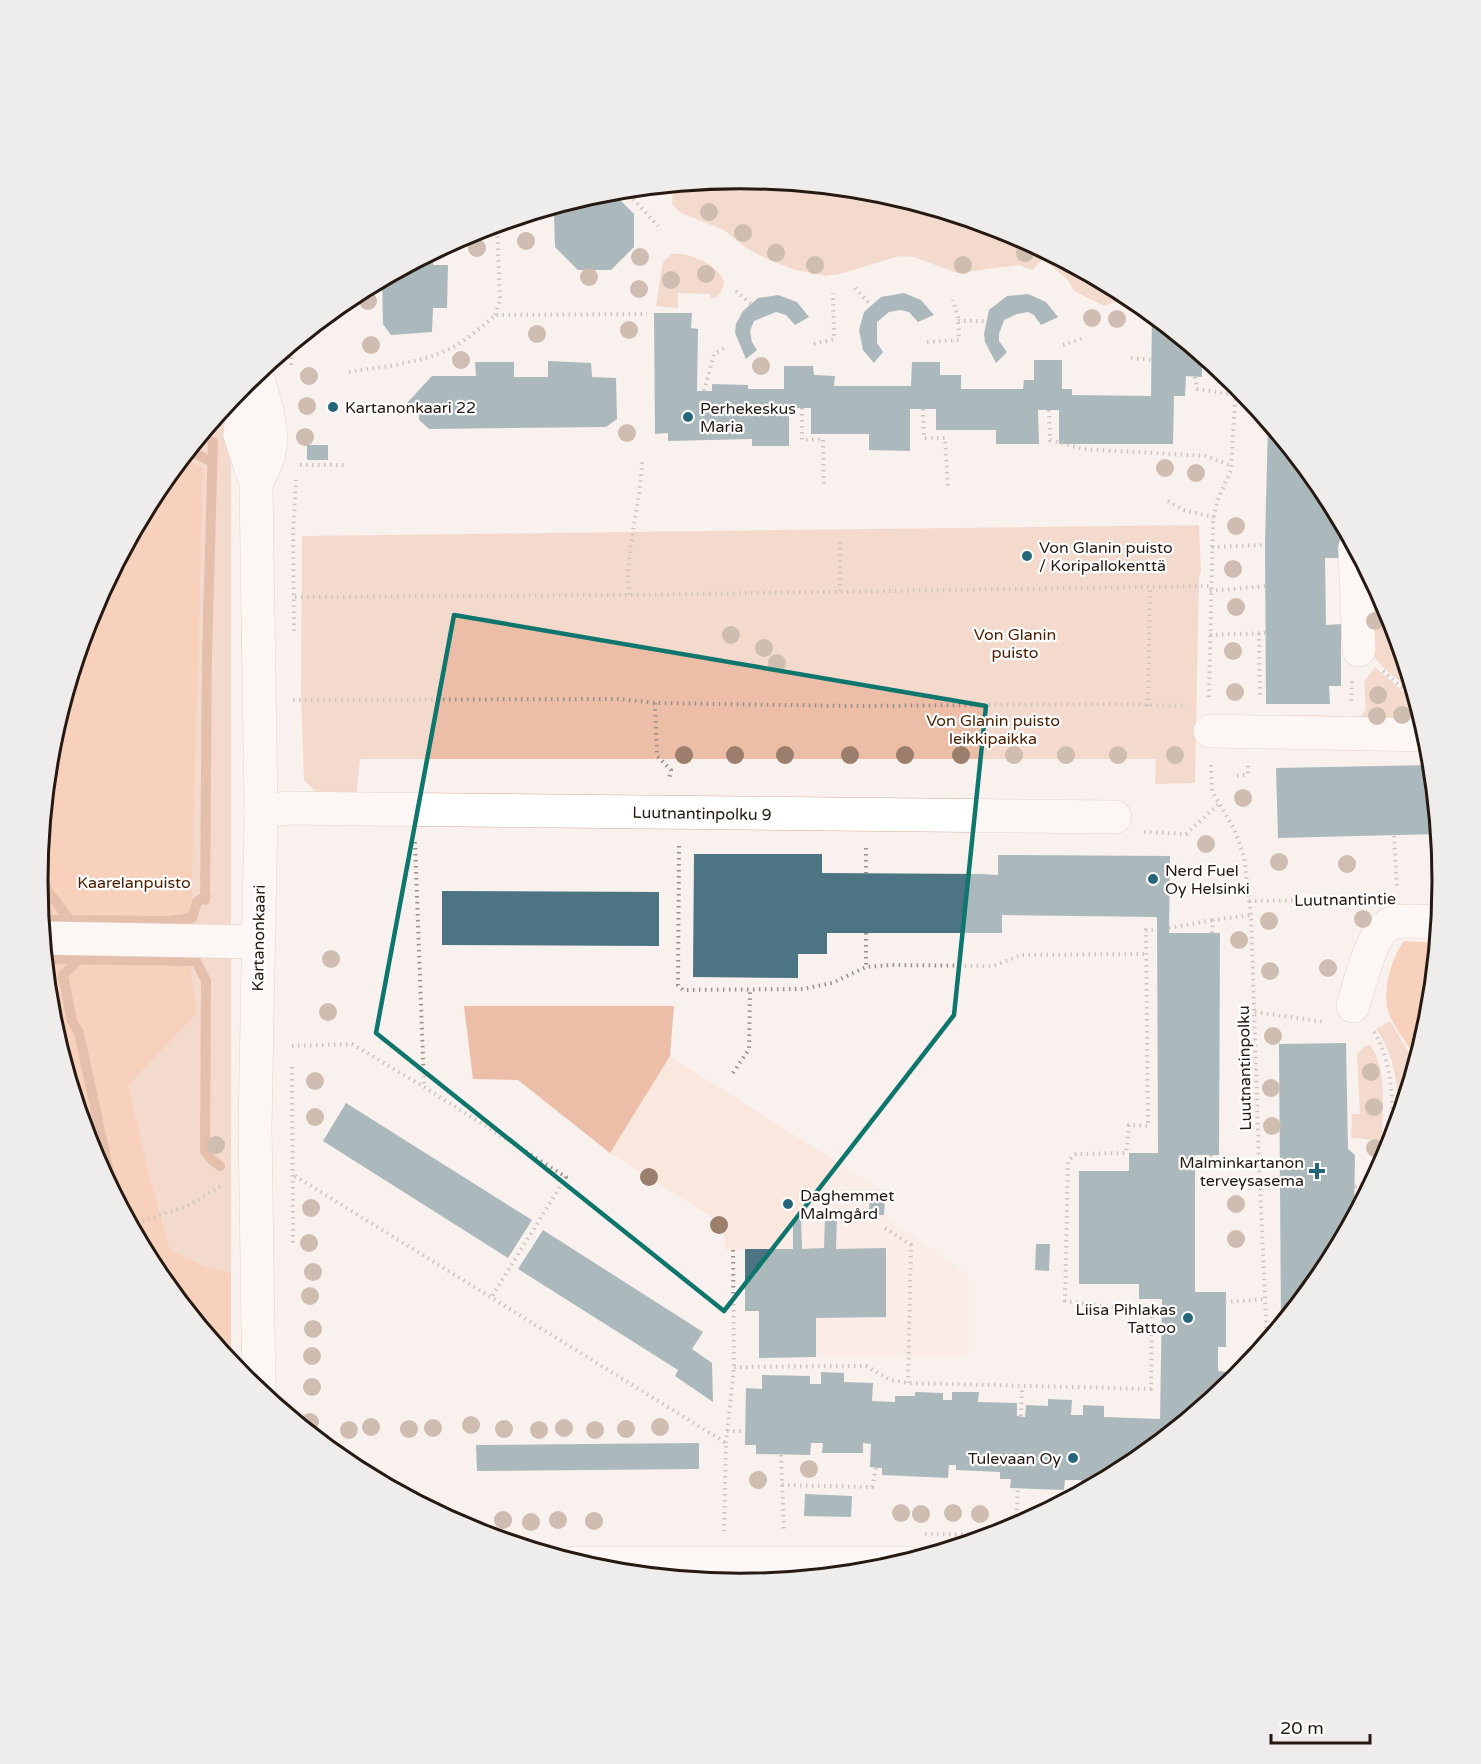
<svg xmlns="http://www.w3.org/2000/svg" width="1481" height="1764" font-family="'Varela Round',sans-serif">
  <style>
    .built { fill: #fae7de }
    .green { fill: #edbea7 }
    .forest { fill: #f5aa83 }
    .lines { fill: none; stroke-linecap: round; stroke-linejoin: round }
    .stream { stroke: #cb845e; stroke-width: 10 }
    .building { fill: #4c7482 }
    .minor-casing { stroke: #d1ad9a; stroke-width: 34 }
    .path { stroke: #9a908b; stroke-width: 4; stroke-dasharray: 1.5 4.5; stroke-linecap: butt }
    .minor { stroke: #fff; stroke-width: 33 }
    .tree { fill: #9b7e6c }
    .marked { fill: none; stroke: #0f766e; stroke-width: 4.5; stroke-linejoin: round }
    .poi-dot { fill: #25667a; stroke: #fff; stroke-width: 2 }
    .labels { text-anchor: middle; stroke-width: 4.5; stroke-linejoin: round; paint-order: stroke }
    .poi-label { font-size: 16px; fill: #261912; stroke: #fff; text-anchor: start }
    .park-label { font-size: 16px; fill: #4e2002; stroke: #fff }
    .street-label { font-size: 16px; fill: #261912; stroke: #fff }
    .rim { fill: none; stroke: #261912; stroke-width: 3 }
  </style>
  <rect width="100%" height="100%" fill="#f9f1ed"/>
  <!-- built -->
  <path class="built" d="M670,1056L885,1193L884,1215L969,1275V1357L759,1358V1311H745V1249L726,1250L723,1224L610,1153Z"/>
  <!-- green -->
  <g class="green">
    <path d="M741,179L878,193L1010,233L1123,293V299L1104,306L1074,291L1068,280L1043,259L1032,270L1019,265L957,273L914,257L899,256L840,274L825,276L792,269L761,256L745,247L724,230L681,213L672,204L673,192L676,185Z"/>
    <path d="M672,254C689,252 719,265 724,282C723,290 719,297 711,299L710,294L678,293V308L656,306L662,266L664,261Z"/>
    <path d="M231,401V1364L156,1272L91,1151L51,1019L38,882L51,745L91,613L156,491Z"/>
    <path d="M1199,525L1201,572L1199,577L1195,783L1155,784L1156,759H360L356,799L318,794L304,780L301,693L302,536Z"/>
    <path d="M1368,573L1390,613L1413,689L1411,690C1396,678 1378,667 1370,649Z"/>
    <path d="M1375,667L1407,695V701L1411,706L1419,707L1424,726L1240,717L1317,715L1360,718L1366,709L1364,682Z"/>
    <path d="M464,1006H674L670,1056L610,1153L518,1080L473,1079Z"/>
    <path d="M1390,1021L1416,1064L1398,1124C1400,1093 1395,1054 1376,1029Z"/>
    <path d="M1370,1045C1388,1069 1382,1111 1382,1140L1351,1138L1352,1114H1360L1357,1054L1365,1046Z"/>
  </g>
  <!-- forest -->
  <g class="forest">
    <path d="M183,458L203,468L190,964L197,1013L128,1085L149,1174L170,1250L205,1267L231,1273V1364L156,1272L91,1151L51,1019L38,882L51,745L91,613L156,491Z"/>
    <path d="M1404,941L1438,943L1430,1019L1418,1060C1409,1046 1390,1023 1387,1007C1384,985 1391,959 1404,941Z"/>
  </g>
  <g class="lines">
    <!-- stream -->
    <g class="stream">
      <path d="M190,451L212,462"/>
      <path d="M39,863L47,890L70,920"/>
      <path d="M205,900L207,652L213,442"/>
      <path d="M41,920L168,921L192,918L197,902L206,896"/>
      <path d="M45,959L196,961L206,981L205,1151L211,1159L220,1166"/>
      <path d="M78,960L63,975L72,1021L79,1033L113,1191"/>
    </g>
  </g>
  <!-- building -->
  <g class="building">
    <path d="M604,192H612L634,214V247L611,270H578L555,247L554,214L564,204Z"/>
    <path d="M433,253V265H448L447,308H433L432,332L391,335L383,324L382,280Z"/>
    <path d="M904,293L921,300L934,315L918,322L909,312L900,310L889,312L877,322V343L883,352L874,363L863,350L859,330L864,312L881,297Z"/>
    <path d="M1028,294L1046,302L1058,317L1041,325L1034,315L1028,312L1017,314L1004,320L999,334V341L1007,352L996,363L985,342L984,334L989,310L1007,296Z"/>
    <path d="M778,295L797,302L809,317L795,325L786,315L776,312L754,321L750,331L752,342L757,350L746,359L735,333L736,324L743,311L758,298Z"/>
    <path d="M654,313H692L691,328L698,329L697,391H712V384L748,385V389H784V366H813L814,375L835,376L834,386H911L912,362H940V375H961V389H1023L1024,380H1034V360H1062V389H1072V395L1151,396L1152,315L1202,356V377L1186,376L1185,396H1174L1173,444H1059V410H1038L1039,444H996V430H936V409H910V451L869,450V434H811V408H789V446H752V439L668,441V433L655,434Z"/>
    <path d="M548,361L591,363L592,377L616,378L617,419L606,427L429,429L419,420V407L406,409L407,403L432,376H476L475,362H514V377H548Z"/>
    <path d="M1268,422L1325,492L1341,521L1340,558H1325L1326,625L1341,624V686H1329L1330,704H1266L1265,545Z"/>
    <rect x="307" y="445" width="21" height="15"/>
    <path d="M1432,765L1439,834L1278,838L1276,768Z"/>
    <path d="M694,854H822V873L981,874L998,875V855L1170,856L1169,933H1220L1219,1155H1195V1292H1226V1347H1218V1371L1228,1372L1227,1388L1131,1467L1096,1485H1081V1480H1065L1064,1490L1010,1488L1011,1479H1000V1472L956,1470V1465H949L948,1478L882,1475V1468L870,1467L871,1444L863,1443V1453H822L823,1443H811L810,1455L756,1454V1445H745L746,1388L762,1389V1375L810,1376V1384H821V1372L844,1373V1382L873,1383L872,1401L895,1402V1396H915V1392L943,1393V1400H952V1392H979L978,1402L1017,1403V1416L1025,1417L1026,1405L1048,1406V1399L1072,1400L1071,1415H1083V1405L1104,1406V1417L1160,1419L1162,1299H1139V1284H1079V1171H1129V1153H1158L1157,917L1002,915V933H827V954H798V978L693,977Z"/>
    <path d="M442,891L659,892V946L442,945Z"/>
    <path d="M1346,1043L1348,1149L1355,1155L1354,1218L1325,1273L1281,1326L1279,1044Z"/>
    <path d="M346,1103L532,1220L508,1258L323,1141Z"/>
    <path d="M870,1193H885L884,1215H869Z"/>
    <path d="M825,1218H837L836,1249L886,1248V1317L816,1318V1357L759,1358V1311H745V1249H793V1219H801L802,1249L824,1248Z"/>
    <path d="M543,1230L703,1332L692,1349L712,1363L713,1402L675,1376L678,1370L518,1269Z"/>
    <path d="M1036,1244H1050L1049,1271L1035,1270Z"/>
    <path d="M699,1443V1469L477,1471L476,1445Z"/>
    <path d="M805,1494L852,1496L851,1517L804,1516Z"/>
  </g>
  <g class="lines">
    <!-- minor casing -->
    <g class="minor-casing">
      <g id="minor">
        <path d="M252,378L242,411L240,435L256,484L261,811L255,1128L259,1392"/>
        <path d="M256,484C260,475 267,464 269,453C275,428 263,398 257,374"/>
        <path d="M1355,548L1359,650"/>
        <path d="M1210,731L1427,735"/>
        <path d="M261,811L290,808L361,809L1115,817"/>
        <path d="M43,938L258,942"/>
        <path d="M1353,1006C1359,987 1372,928 1392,923C1404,919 1426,922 1440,922"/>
        <path d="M574,1563H907"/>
      </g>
    </g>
    <!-- path -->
    <g class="path">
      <path d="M625,190L658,226"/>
      <path d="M855,288L871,305"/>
      <path d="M736,291L751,304"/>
      <path d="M495,315L500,301L497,225"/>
      <path d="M958,321H987"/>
      <path d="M927,342L959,340L958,318L953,300"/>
      <path d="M814,344L834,339L833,293"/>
      <path d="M1063,345L1086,337"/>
      <path d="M1131,358L1153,360"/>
      <path d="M291,365V346"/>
      <path d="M349,372C381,367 415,364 445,351C464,343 480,328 495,315L647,314"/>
      <path d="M1195,377L1197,389L1236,395"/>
      <path d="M704,391L714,354L724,348"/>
      <path d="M802,408V440L823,439L824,487"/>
      <path d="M923,409L924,438H945L948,489"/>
      <path d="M1049,410L1050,440L1083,449L1206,456L1232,466"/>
      <path d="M300,465H348"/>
      <path d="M1168,501L1183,510L1214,517"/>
      <path d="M840,542V591"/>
      <path d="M1212,547L1265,545"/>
      <path d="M1210,591L1265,586"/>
      <path d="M629,595C625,549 641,505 642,460"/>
      <path d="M295,597L629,595L1210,586"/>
      <path d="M294,631L293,531L296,480"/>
      <path d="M1259,633L1260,698"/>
      <path d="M1210,635L1265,633"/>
      <path d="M1383,671L1400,686L1415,694"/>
      <path d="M1209,697L1213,521L1217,501L1231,470L1236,384"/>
      <path d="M293,700L621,699L655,703L851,706L1117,704L1187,706"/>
      <path d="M1351,701L1352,681"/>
      <path d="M655,703L657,756L671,770L669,779"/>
      <path d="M1148,706L1150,587"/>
      <path d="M1211,765L1212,791L1234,829L1244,856L1251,915L1259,1162L1267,1343"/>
      <path d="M1237,776L1248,774V765"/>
      <path d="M1144,832L1186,834L1219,804"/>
      <path d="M1394,836L1397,888"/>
      <path d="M415,842L424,1086"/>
      <path d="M679,846L678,985L683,990L803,989L832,983L866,967L892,965L994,966L1021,955L1145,954"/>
      <path d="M866,848V874"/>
      <path d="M1249,901L1368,899"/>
      <path d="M1169,928L1213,920"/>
      <path d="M866,933V967"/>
      <path d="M1212,933L1213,920L1251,915"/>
      <path d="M1255,1012L1325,1022"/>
      <path d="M1374,1032C1394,1065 1392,1103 1393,1141"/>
      <path d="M292,1046L352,1044L424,1087L566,1177L491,1298"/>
      <path d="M292,1067L293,1246"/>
      <path d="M733,1073L749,1049L750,989"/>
      <path d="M1211,1155V1164L1259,1162"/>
      <path d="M295,1176L726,1443L724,1531"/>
      <path d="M1355,1187L1375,1179"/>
      <path d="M131,1225L187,1206L223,1185"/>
      <path d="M885,1228L911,1245L908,1383"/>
      <path d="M1225,1302L1266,1299"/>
      <path d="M734,1367L866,1366L890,1380L908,1383L1151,1389L1152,1309H1126L1065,1301L1068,1161L1076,1154L1126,1153L1129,1125L1148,1126L1146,930L1157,929"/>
      <path d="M1021,1416L1022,1387"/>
      <path d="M290,1417V1406"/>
      <path d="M727,1431H745"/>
      <path d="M726,1443L734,1367L733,1250"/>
      <path d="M781,1455L784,1530"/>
      <path d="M782,1485L872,1487L876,1467"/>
      <path d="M1016,1528L1018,1488"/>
      <path d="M925,1534L999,1535"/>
    </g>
    <!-- minor -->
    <use href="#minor" class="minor"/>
  </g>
  <!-- trees -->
  <g class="tree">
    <circle cx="709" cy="212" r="9"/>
    <circle cx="743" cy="233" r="9"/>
    <circle cx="526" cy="241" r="9"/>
    <circle cx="477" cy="248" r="9"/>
    <circle cx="776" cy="253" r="9"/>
    <circle cx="1025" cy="253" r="9"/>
    <circle cx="640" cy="257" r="9"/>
    <circle cx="815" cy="265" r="9"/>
    <circle cx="963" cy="265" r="9"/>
    <circle cx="706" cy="274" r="9"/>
    <circle cx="589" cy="277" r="9"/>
    <circle cx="671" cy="280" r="9"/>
    <circle cx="639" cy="289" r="9"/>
    <circle cx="368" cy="301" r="9"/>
    <circle cx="1092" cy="318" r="9"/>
    <circle cx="1117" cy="319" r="9"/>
    <circle cx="629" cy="330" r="9"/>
    <circle cx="537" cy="334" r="9"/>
    <circle cx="371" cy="345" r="9"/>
    <circle cx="461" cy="360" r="9"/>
    <circle cx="761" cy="366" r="9"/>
    <circle cx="309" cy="376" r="9"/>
    <circle cx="307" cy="406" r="9"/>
    <circle cx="627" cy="433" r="9"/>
    <circle cx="305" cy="437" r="9"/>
    <circle cx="1165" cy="468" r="9"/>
    <circle cx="1196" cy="473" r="9"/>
    <circle cx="1236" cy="526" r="9"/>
    <circle cx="1233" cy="569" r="9"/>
    <circle cx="1236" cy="607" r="9"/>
    <circle cx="1375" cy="621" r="9"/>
    <circle cx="731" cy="635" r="9"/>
    <circle cx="764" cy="648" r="9"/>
    <circle cx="1233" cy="651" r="9"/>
    <circle cx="777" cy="663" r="9"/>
    <circle cx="1235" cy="692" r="9"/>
    <circle cx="1378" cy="695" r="9"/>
    <circle cx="1402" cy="715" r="9"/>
    <circle cx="1377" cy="716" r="9"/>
    <circle cx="684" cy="755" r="9"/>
    <circle cx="735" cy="755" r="9"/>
    <circle cx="785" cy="755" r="9"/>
    <circle cx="850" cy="755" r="9"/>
    <circle cx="905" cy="755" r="9"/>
    <circle cx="961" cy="755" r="9"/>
    <circle cx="1014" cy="755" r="9"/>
    <circle cx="1066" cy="755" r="9"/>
    <circle cx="1118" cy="755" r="9"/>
    <circle cx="1175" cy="755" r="9"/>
    <circle cx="1243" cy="798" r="9"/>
    <circle cx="1206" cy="844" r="9"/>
    <circle cx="1279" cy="862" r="9"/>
    <circle cx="1347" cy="864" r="9"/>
    <circle cx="1363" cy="919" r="9"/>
    <circle cx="1269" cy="921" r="9"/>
    <circle cx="1239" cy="940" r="9"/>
    <circle cx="331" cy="959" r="9"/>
    <circle cx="1328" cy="968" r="9"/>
    <circle cx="1270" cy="971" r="9"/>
    <circle cx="328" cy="1012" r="9"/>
    <circle cx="1273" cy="1036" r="9"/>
    <circle cx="1371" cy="1072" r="9"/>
    <circle cx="315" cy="1081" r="9"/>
    <circle cx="1271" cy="1088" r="9"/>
    <circle cx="1374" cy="1107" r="9"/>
    <circle cx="315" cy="1117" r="9"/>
    <circle cx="1272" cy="1126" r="9"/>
    <circle cx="216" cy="1145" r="9"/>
    <circle cx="1375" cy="1148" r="9"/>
    <circle cx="649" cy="1177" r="9"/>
    <circle cx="1236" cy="1204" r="9"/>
    <circle cx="311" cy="1208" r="9"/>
    <circle cx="719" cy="1225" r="9"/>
    <circle cx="1236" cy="1239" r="9"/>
    <circle cx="309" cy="1243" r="9"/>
    <circle cx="313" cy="1272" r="9"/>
    <circle cx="310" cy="1296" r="9"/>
    <circle cx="313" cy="1329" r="9"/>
    <circle cx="312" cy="1356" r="9"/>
    <circle cx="312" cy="1387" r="9"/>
    <circle cx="310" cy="1422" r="9"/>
    <circle cx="471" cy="1425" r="9"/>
    <circle cx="371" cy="1427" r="9"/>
    <circle cx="660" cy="1427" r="9"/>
    <circle cx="433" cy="1428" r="9"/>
    <circle cx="564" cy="1428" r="9"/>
    <circle cx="409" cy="1429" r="9"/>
    <circle cx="504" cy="1429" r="9"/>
    <circle cx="626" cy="1429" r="9"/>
    <circle cx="349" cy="1430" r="9"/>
    <circle cx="539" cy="1430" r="9"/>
    <circle cx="595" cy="1430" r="9"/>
    <circle cx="809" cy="1469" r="9"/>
    <circle cx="758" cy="1480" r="9"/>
    <circle cx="901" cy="1513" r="9"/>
    <circle cx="953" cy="1513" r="9"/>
    <circle cx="921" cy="1514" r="9"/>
    <circle cx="980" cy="1514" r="9"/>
    <circle cx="503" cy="1520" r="9"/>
    <circle cx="558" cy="1520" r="9"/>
    <circle cx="594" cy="1521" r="9"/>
    <circle cx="531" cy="1522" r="9"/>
  </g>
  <!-- marked area -->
  <path d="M0 0H1481V1764H0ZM454,615L986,706L954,1015L724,1311L376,1033Z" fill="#f9f1ed" fill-opacity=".55" fill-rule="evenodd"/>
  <path class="marked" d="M454,615L986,706L954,1015L724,1311L376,1033Z"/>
  <!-- markers -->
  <g class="poi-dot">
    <circle cx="333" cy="407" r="6"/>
    <circle cx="688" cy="417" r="6"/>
    <circle cx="1027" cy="556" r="6"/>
    <circle cx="1153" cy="879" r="6"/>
    <path d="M1314 1162h6v6h6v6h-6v6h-6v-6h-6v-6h6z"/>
    <circle cx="788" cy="1204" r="6"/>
    <circle cx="1188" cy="1318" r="6"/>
    <circle cx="1073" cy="1458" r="6"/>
  </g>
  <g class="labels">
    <!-- poi labels -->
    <g class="poi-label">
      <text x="345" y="413">Kartanonkaari 22</text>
      <text x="700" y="414">Perhekeskus<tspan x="700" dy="18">Maria</tspan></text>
      <text x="1039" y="553">Von Glanin puisto<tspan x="1039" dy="18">/ Koripallokenttä</tspan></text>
      <text x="1165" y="876">Nerd Fuel<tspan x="1165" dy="18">Oy Helsinki</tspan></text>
      <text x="1304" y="1168" text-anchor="end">Malminkartanon<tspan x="1304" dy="18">terveysasema</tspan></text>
      <text x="800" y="1201">Daghemmet<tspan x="800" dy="18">Malmgård</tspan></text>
      <text x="1176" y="1315" text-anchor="end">Liisa Pihlakas<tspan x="1176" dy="18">Tattoo</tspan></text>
      <text x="1061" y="1464" text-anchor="end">Tulevaan Oy</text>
    </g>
    <!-- park labels -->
    <g class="park-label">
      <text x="1015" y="640">Von Glanin<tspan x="1015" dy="18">puisto</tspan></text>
      <text x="993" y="726">Von Glanin puisto<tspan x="993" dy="18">leikkipaikka</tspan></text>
      <text x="134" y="888">Kaarelanpuisto</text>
    </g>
    <!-- street labels -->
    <g class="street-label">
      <text transform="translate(702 813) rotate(1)" y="6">Luutnantinpolku 9</text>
      <text transform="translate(1345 899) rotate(-1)" y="6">Luutnantintie</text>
      <text transform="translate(258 938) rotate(-89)" y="6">Kartanonkaari</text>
      <text transform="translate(1244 1068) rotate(-91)" y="6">Luutnantinpolku</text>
    </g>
  </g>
  <!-- crop -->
  <path d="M0 0H1481V1764H0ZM48 881a692 692 0 1 1 1384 0a692 692 0 1 1-1384 0Z" fill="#eeedec" fill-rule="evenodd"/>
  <path class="rim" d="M48 881a692 692 0 1 1 1384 0a692 692 0 1 1-1384 0Z"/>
  <!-- scale -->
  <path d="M1271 1734v9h99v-9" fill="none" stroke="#261912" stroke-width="3"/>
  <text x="1280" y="1734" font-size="18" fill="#261912" stroke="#ffffff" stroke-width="4.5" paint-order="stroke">20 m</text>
</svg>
